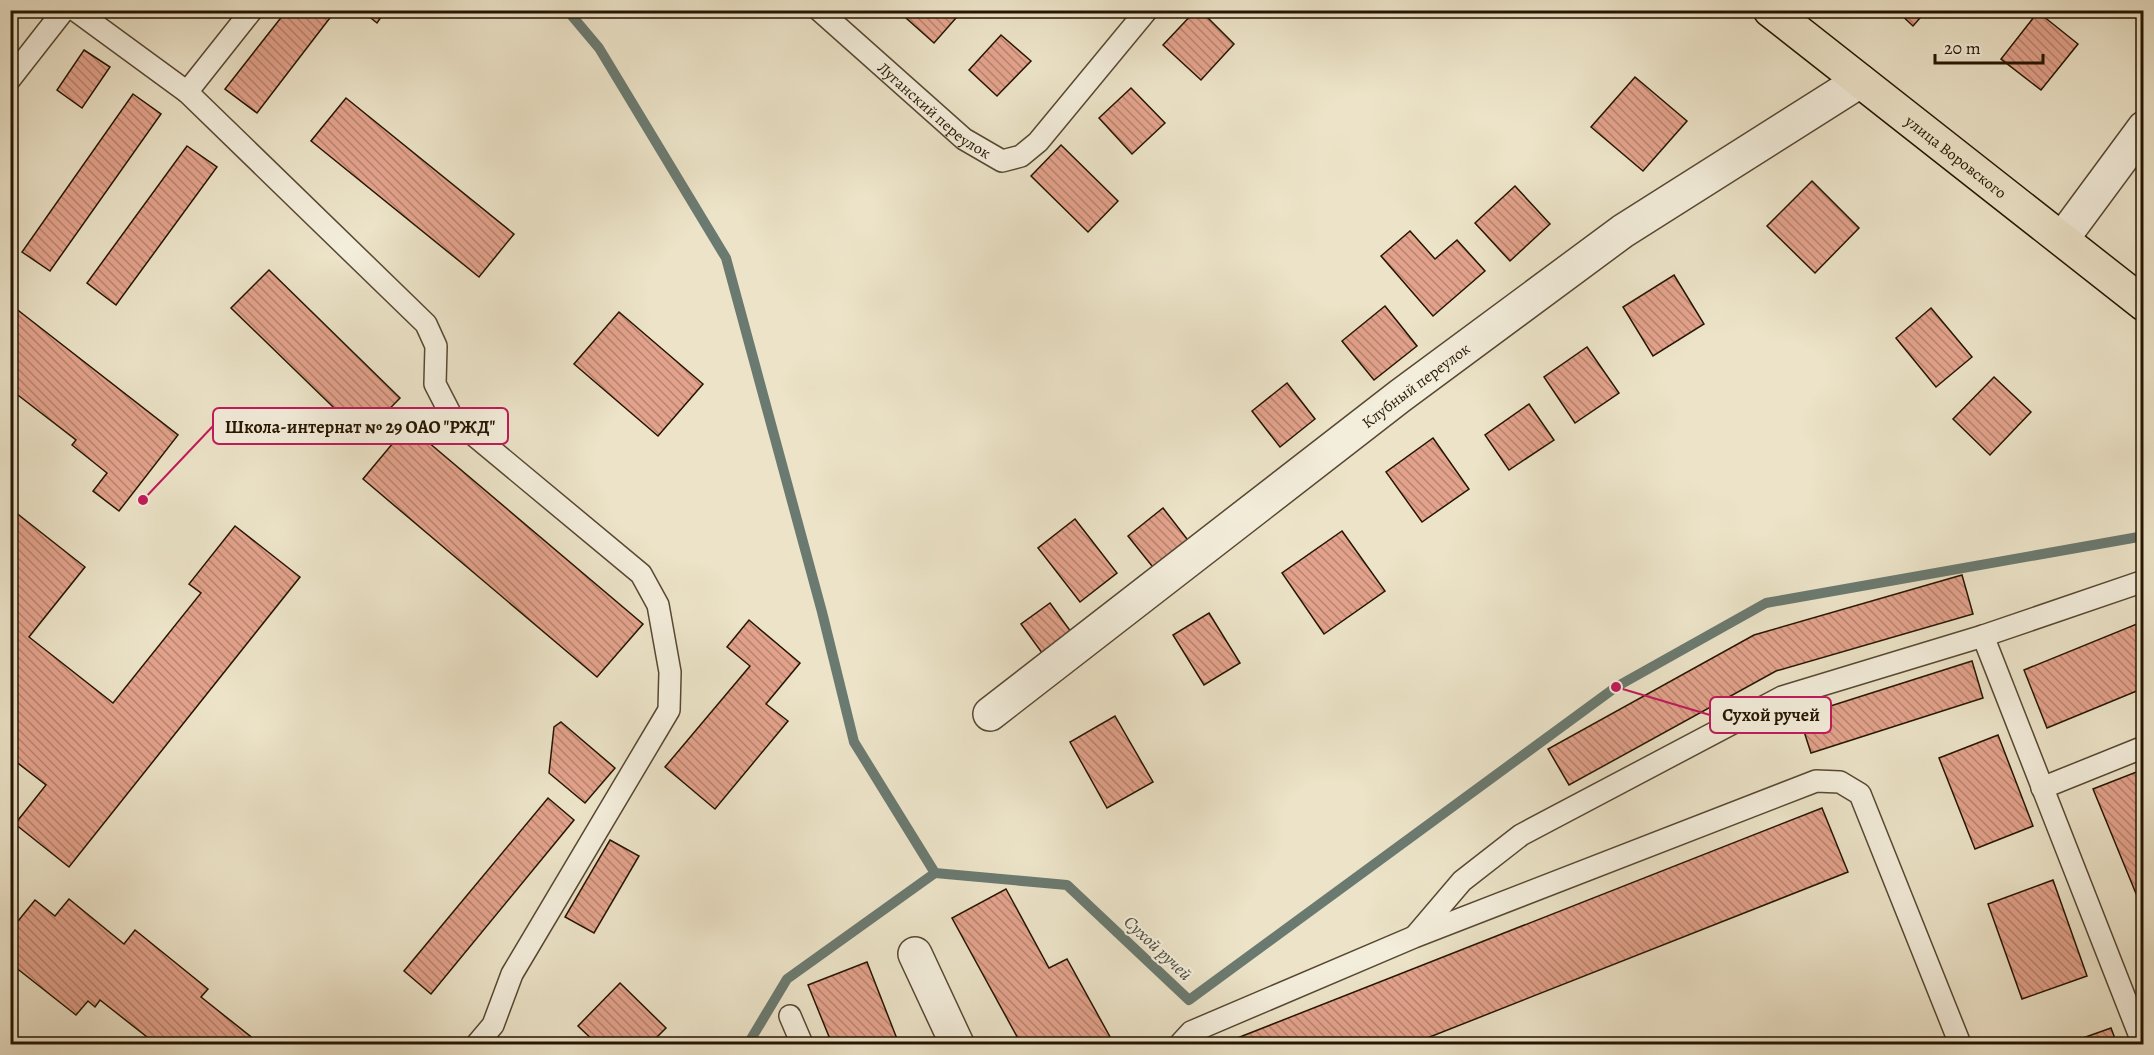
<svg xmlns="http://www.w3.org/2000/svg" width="2154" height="1055" font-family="Alegreya,serif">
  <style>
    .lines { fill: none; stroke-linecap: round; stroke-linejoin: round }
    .stream { stroke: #6b7a70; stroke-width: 10 }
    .building { fill: url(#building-back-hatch); stroke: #251501; stroke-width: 1.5 }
    .service-casing { stroke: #574833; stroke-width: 24 }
    .minor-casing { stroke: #574833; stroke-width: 36 }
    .primary-casing { stroke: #251501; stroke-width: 36 }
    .service { stroke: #f3eddb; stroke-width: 21 }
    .minor { stroke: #f3eddb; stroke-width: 33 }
    .primary { stroke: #ece3c8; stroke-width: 33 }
    .labels { text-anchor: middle; stroke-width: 4.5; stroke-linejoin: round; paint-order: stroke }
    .street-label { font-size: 16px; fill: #251501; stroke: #f3eddb }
    .water-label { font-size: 18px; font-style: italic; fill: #4e5042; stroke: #f3eddb }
    .leader { fill: none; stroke: #c2185b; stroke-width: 2 }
    .callout-dot { fill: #c2185b; stroke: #f3eddb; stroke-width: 2 }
    .callout { fill: #f3eddb; stroke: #c2185b; stroke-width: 2 }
    .callout-label { font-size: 18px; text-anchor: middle; font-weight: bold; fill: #251501 }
  </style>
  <defs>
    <pattern id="building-back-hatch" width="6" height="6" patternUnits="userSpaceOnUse" patternTransform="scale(1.5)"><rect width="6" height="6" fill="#e3a28c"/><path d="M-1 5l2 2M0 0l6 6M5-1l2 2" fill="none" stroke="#b88370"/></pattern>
  </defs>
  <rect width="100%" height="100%" fill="#ece3c8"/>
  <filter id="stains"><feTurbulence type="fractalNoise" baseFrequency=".00333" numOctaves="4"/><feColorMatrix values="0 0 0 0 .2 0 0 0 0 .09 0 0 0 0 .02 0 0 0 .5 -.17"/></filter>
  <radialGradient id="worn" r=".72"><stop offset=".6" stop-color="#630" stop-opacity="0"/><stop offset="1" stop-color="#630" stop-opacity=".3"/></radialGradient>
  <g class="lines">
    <!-- stream -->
    <g class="stream">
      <path d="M567,10L599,48L726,258L822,612L854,742L935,873L787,979L748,1044"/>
      <path d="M935,873L1067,885L1189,1000L1616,687L1766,603L2144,536"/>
    </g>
  </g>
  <!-- building -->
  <g class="building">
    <path d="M287,10H336L257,113L225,89Z"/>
    <path d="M361,10H386L377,23Z"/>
    <path d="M897,10H963L934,43Z"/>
    <path d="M1196,10H1200L1234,44L1201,80L1163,45Z"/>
    <path d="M1896,10H1927L1913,26Z"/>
    <path d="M2038,12L2078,44L2041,90L2001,59Z"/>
    <path d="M1001,35L1031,61L997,96L969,70Z"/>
    <path d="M84,50L110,67L82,108L57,90Z"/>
    <path d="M1635,77L1687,121L1643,171L1591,127Z"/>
    <path d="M1131,88L1165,123L1132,154L1099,118Z"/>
    <path d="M133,94L161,114L50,271L22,252Z"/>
    <path d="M346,98L514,234L479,277L311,141Z"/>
    <path d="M1061,145L1118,201L1088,232L1031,176Z"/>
    <path d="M187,146L217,167L116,305L87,283Z"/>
    <path d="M1812,181L1859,228L1815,273L1767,226Z"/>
    <path d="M1515,186L1550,224L1510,261L1475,223Z"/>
    <path d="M1410,231L1435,259L1457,240L1485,271L1433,316L1381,256Z"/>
    <path d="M269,270L400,398L363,436L231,308Z"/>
    <path d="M1674,275L1704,324L1653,356L1623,307Z"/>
    <path d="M10,304L178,435L119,511L93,491L107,473L72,445L76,440L10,389Z"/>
    <path d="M1385,306L1417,346L1374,380L1342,341Z"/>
    <path d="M1931,308L1972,357L1936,387L1896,338Z"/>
    <path d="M619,312L703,384L658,436L574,364Z"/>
    <path d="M1587,347L1619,393L1575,423L1544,377Z"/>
    <path d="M1994,377L2031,412L1990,455L1953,419Z"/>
    <path d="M1287,383L1315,419L1280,447L1252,411Z"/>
    <path d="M1529,404L1554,440L1509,470L1485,435Z"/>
    <path d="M408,425L643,624L597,677L363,479Z"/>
    <path d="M1433,438L1469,489L1422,522L1386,472Z"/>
    <path d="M10,508L85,567L29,637L113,703L201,593L189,584L235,526L300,577L69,867L15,824L46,785L10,757Z"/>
    <path d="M1163,508L1191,544L1156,571L1128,536Z"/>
    <path d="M1075,519L1117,573L1080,602L1038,548Z"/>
    <path d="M1342,531L1385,591L1324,634L1282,573Z"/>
    <path d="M1962,575L1973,614L1776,671L1569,785L1548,749L1754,635Z"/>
    <path d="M1050,603L1074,636L1045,657L1021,624Z"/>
    <path d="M1209,613L1240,663L1204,685L1173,635Z"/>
    <path d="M749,620L800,663L766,704L788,721L715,809L665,767L750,666L727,647Z"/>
    <path d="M2144,621V688L2047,728L2024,670Z"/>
    <path d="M1972,661L1983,698L1811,753L1799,716Z"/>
    <path d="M1115,716L1153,782L1107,808L1070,742Z"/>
    <path d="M561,722L615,768L585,803L549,773L554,727Z"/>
    <path d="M1998,735L2033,826L1975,849L1939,758Z"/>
    <path d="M2144,769V913L2093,789Z"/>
    <path d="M548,798L574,820L431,994L404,971Z"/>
    <path d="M1822,808L1848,872L1412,1044H1222Z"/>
    <path d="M610,840L639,856L594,933L565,917Z"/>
    <path d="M2053,880L2087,976L2022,999L1988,904Z"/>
    <path d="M1006,889L1049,968L1067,959L1114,1044H1021L952,918Z"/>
    <path d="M69,899L124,944L135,930L208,989L201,997L260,1044H156L100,1000L95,1007L88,1001L76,1015L10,963V931L35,900L55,916Z"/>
    <path d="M867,962L899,1044H832L808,985Z"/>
    <path d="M620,983L666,1028L650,1044H597L578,1026Z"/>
    <path d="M2111,1028L2117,1044H2066Z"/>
  </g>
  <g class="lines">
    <!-- service casing -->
    <g class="service-casing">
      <g id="service">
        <path d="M75,10L187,92L426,324L436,346L435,384L452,417L641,574L658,605L670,672L669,710L512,974L493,1025L477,1044"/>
        <path id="s1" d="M819,10L964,139L1002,161L1021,156L1038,142L1147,10"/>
        <path d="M10,79L64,10"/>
        <path d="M187,92L252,10"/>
        <path d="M1983,636L2143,1044"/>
        <path d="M2042,788L2144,747"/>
        <path d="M1416,935L1462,881L1521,835L1782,697L1983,636L2144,581"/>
        <path d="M790,1016L802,1044"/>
        <path d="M1180,1044L1191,1032L1414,937L1816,781L1840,782L1860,794L1960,1044"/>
      </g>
    </g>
    <!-- minor casing -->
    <g class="minor-casing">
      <g id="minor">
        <path d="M2062,239L2144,128"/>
        <path id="s2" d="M990,714L1400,396L1623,231L1860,81"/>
        <path d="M915,954L957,1044"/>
      </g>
    </g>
    <!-- primary casing -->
    <g class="primary-casing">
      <g id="primary">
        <path id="s3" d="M1770,10L2144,304"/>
      </g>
    </g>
    <!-- service -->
    <use href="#service" class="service"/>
    <!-- minor -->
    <use href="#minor" class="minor"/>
    <!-- primary -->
    <use href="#primary" class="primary"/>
  </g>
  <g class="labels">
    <!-- street labels -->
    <g class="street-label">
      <text dy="6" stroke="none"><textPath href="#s1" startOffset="153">Луганский переулок</textPath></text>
      <text dy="6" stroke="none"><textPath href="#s3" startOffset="237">улица Воровского</textPath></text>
      <text dy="6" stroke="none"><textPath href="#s2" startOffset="538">Клубный переулок</textPath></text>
    </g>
    <!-- water labels -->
    <g class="water-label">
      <text transform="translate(1158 948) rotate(43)" y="6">Сухой ручей</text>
    </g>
  </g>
  <!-- callouts -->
  <path class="leader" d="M143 500L213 426M1616 687L1710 715"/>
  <g class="callout-dot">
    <circle cx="143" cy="500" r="6"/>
    <circle cx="1616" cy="687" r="6"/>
  </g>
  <g class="callout">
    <rect x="213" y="408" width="295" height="36" rx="6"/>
    <rect x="1710" y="697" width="121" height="36" rx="6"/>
  </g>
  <g class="callout-label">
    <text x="360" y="433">Школа-интернат № 29 ОАО "РЖД"</text>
    <text x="1771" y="721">Сухой ручей</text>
  </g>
  <!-- margin -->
  <rect width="2154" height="1055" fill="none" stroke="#ece3c8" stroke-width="36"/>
  <rect x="12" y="12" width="2130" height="1031" fill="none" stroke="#251501" stroke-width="3"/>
  <rect x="18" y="18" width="2118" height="1019" fill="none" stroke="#251501" stroke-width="1.5"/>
  <!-- scale -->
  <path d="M1935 54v9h108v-9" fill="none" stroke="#251501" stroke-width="3"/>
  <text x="1944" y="54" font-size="18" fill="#251501" stroke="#f3eddb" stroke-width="4.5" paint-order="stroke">20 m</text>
  <rect width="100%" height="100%" filter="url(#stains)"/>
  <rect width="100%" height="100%" fill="url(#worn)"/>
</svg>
